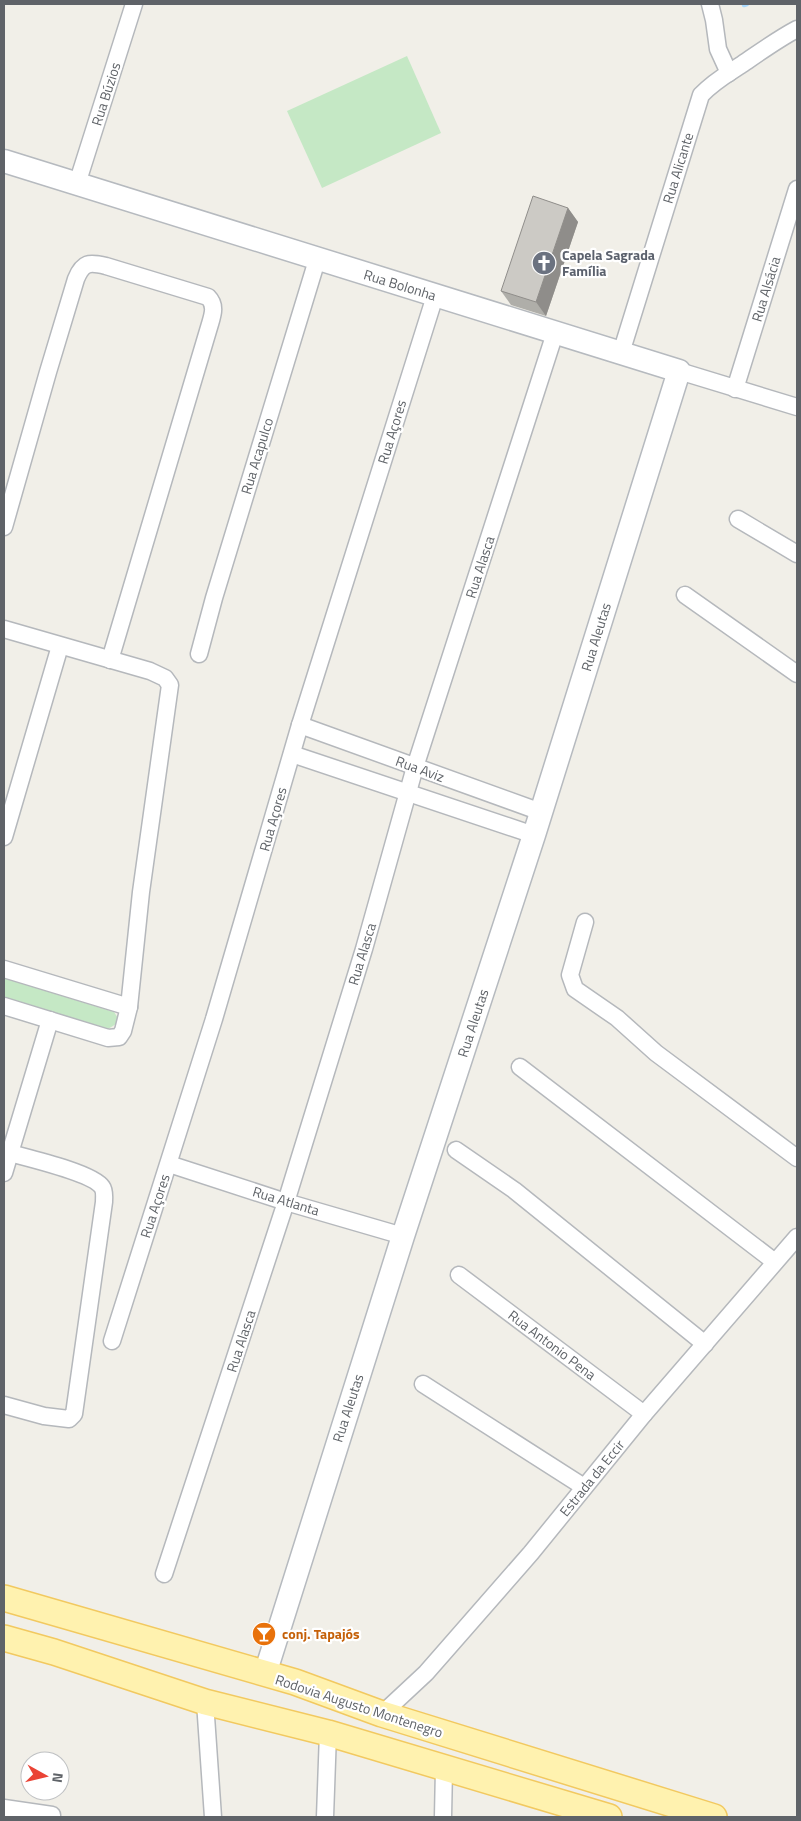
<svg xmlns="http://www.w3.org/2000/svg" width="801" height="1821" font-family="'Titillium Web',sans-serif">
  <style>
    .green { fill: #c5e8c5 }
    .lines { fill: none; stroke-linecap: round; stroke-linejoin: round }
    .stream { stroke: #aadaff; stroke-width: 4.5 }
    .street-casing { stroke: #b5b8bc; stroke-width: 19 }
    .secondary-casing { stroke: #b6babf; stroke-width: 25 }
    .primary-casing { stroke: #f2c960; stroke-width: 28 }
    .street { stroke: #fff; stroke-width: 16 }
    .secondary { stroke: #fff; stroke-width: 22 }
    .primary { stroke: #fff2af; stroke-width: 25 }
    .wall { fill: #afaea9 }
    .shaded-wall { fill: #8f8d8a }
    .building { fill: #cccac5; stroke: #8f8d8a }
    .labels { text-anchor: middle; stroke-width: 4.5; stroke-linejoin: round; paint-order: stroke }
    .street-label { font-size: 14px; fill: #5f6368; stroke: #fff }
    .worship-label { font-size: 14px; font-weight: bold; fill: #5b616d; stroke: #fff; text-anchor: start }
    .food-label { font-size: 14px; font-weight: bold; fill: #c56008; stroke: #fff; text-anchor: start }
  </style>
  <rect width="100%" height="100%" fill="#f1efe8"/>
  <!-- green -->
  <g class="green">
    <path d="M407,56L441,133L322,188L287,111Z"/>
    <path d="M4,978L114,1012L118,1018L116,1024L108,1029L4,998Z"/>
  </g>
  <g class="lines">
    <!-- stream -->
    <path class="stream" d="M744,5L747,4"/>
    <!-- street casing -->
    <g class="street-casing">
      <g id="street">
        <path d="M710,4L714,20L718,49L729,73"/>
        <path d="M77,184L134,4"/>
        <path d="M621,353L701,95C713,82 727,74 741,65C760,52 778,39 797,29"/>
        <path d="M679,371L797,407"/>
        <path d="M735,389L797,189"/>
        <path d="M738,519L797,554"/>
        <path d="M4,527L48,372L76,279C83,262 89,262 106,266L208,297C216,305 213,314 210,324L110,660"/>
        <path d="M685,595L797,674"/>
        <path d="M4,629L150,671L165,678L170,685L141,892L129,1007L123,1031L119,1037L108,1038L4,1006"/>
        <path d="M199,654L214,598L317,260"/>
        <path d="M300,725L541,812"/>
        <path d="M292,754L534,835"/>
        <path d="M4,837L60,646"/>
        <path d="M585,922L570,975L575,989L617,1018L656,1053L797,1158"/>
        <path d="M4,969L129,1007"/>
        <path d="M520,1067L775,1262"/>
        <path d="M456,1150L514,1190L705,1344"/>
        <path d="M169,1164L286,1202L403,1236"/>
        <path d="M4,1173L50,1020"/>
        <path d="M459,1275L644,1414"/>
        <path d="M112,1341L214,1019L300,725L435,296"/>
        <path d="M423,1384L584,1487"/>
        <path d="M4,1405L44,1416L69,1419L74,1414L104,1202C104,1197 105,1191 102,1187C93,1173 28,1158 10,1153"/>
        <path d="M164,1574L286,1202L364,949L415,767L555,333"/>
        <path d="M205,1702L213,1817"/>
        <path d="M382,1714L426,1673L531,1553L644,1414L797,1237"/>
        <path d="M4,1808L52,1815"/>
        <path d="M325,1817L328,1733"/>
        <path d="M443,1817L444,1768"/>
      </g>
    </g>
    <!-- secondary casing -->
    <g class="secondary-casing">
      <path id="secondary" d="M4,161L679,371L534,835L403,1236L265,1674"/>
    </g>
    <!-- primary casing -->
    <g class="primary-casing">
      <g id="primary">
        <path d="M4,1598L295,1682L382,1714L714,1817"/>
        <path d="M4,1638L54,1652L205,1702L328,1733L609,1817"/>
      </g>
    </g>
    <!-- street -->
    <use href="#street" class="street"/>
    <!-- secondary -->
    <use href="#secondary" class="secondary"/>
    <!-- primary -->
    <use href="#primary" class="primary"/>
  </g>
  <!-- wall -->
  <path class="wall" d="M568,208L578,222L546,316L511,305L501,291Z"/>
  <!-- shaded-wall -->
  <path class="shaded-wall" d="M568,208L578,222L546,316L536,302Z"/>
  <!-- building -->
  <path class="building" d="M533,196L568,208L536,302L501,291Z"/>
  <!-- icons -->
  <defs>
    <g id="church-disc" transform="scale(1.25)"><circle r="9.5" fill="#6b7280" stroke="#fff"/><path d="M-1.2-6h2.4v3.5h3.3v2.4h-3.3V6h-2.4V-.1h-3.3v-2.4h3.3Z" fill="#fff"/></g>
    <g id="bar-disc" transform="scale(1.25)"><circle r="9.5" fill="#e8710a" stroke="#fff"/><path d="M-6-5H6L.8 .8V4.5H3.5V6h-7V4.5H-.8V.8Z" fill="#fff"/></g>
  </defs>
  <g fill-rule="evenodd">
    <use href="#church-disc" x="544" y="263"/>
    <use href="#bar-disc" x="264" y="1634"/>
  </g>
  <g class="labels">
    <!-- street labels -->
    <g class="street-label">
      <text transform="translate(106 94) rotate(-72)" y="5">Rua Búzios</text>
      <text transform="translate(678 168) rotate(-73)" y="5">Rua Alicante</text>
      <text transform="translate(400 285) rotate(17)" y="5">Rua Bolonha</text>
      <text transform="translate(766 289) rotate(-73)" y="5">Rua Alsácia</text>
      <text transform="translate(392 432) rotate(-73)" y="5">Rua Açores</text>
      <text transform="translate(257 456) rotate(-73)" y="5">Rua Acapulco</text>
      <text transform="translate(480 567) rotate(-72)" y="5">Rua Alasca</text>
      <text transform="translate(596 637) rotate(-73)" y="5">Rua Aleutas</text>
      <text transform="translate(420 769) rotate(20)" y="5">Rua Aviz</text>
      <text transform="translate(273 819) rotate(-74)" y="5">Rua Açores</text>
      <text transform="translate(362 954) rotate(-73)" y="5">Rua Alasca</text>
      <text transform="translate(473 1023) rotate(-72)" y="5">Rua Aleutas</text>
      <text transform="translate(286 1201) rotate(17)" y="5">Rua Atlanta</text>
      <text transform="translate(155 1206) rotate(-72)" y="5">Rua Açores</text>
      <text transform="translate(241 1341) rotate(-72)" y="5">Rua Alasca</text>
      <text transform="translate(552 1345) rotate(37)" y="5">Rua Antonio Pena</text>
      <text transform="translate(348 1408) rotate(-72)" y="5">Rua Aleutas</text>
      <text transform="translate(592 1478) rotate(-51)" y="5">Estrada da Eccir</text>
      <text transform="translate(359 1706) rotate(18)" y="5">Rodovia Augusto Montenegro</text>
    </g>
    <!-- worship labels -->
    <g class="worship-label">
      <text x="562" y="260">Capela Sagrada<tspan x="562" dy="16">Família</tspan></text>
    </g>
    <!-- food labels -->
    <g class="food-label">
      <text x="282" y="1639">conj. Tapajós</text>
    </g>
  </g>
  <!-- border -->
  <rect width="801" height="1821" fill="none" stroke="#5f6368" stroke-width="10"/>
  <!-- north arrow -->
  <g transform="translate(45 1776) rotate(98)"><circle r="24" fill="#ffffff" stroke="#bfc1c3"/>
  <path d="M0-4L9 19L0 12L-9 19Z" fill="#ea4335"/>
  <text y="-8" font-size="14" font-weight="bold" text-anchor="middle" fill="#5f6368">N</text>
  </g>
</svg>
